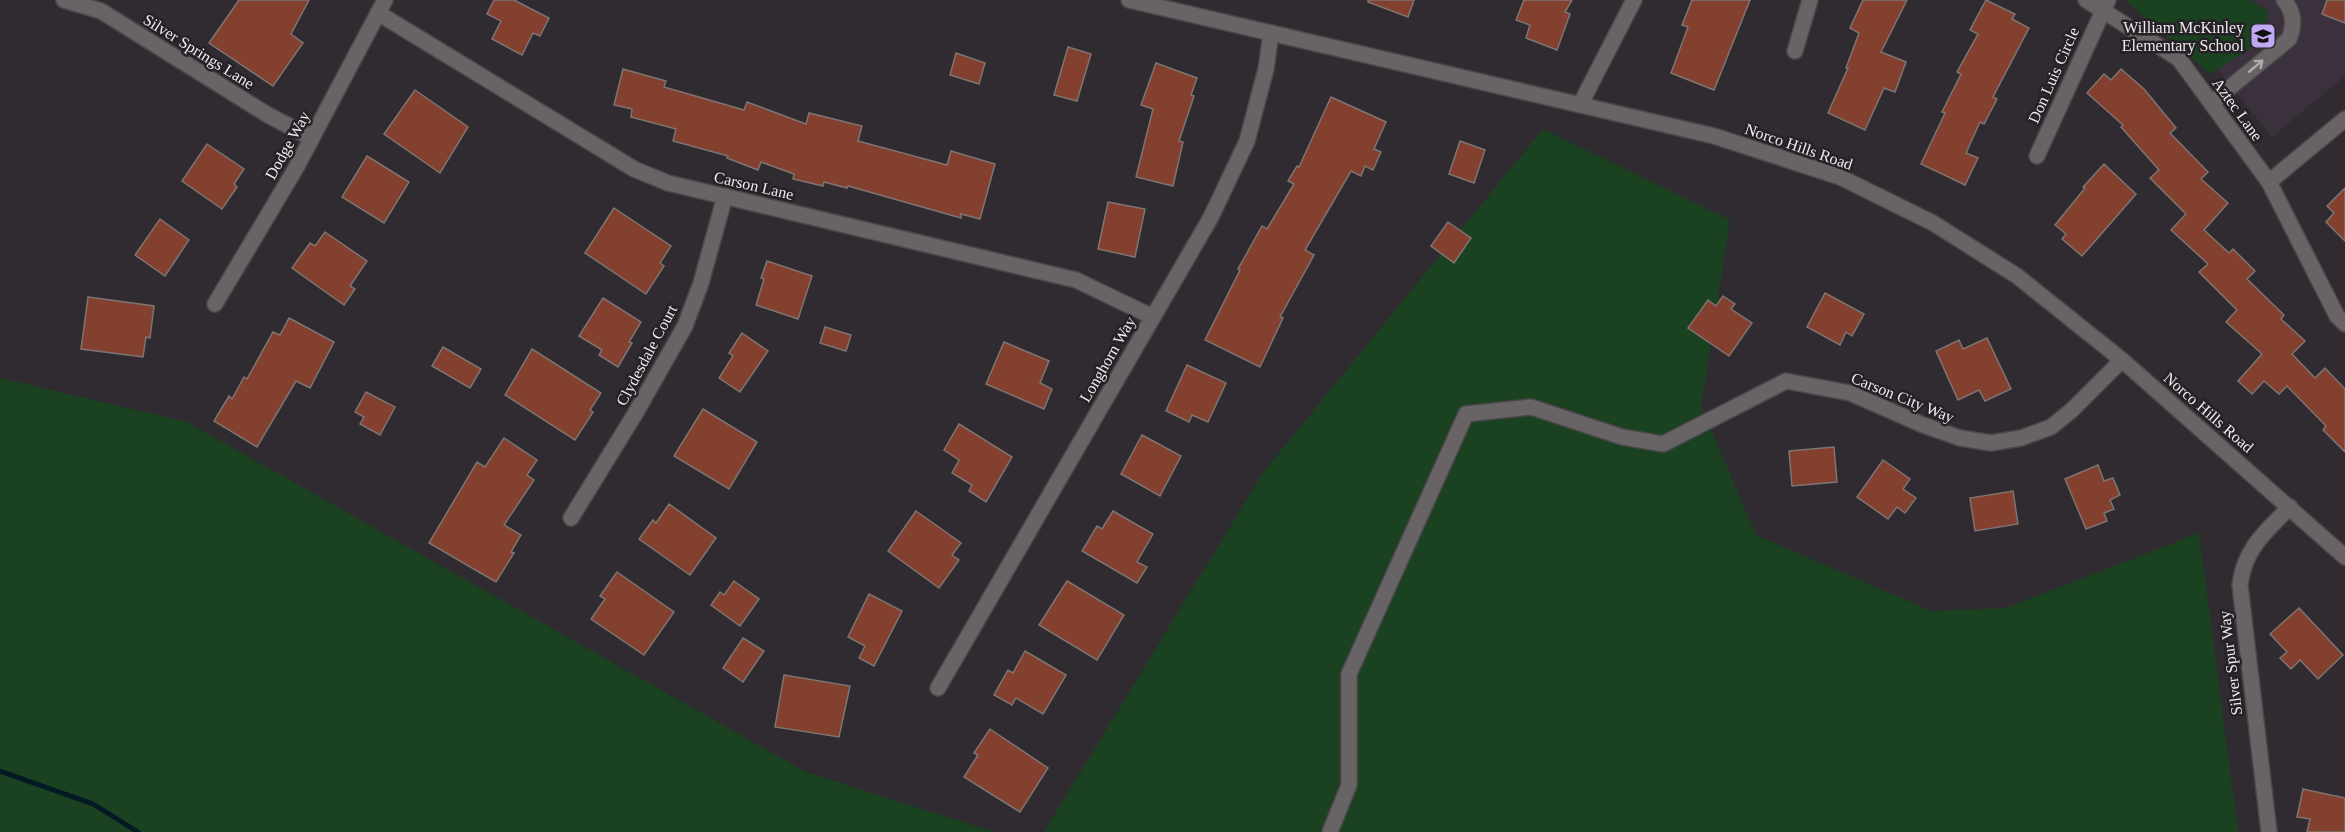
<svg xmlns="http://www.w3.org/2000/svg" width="2345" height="832" font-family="Georgia,serif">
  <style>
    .built { fill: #3b313c }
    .green { fill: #1a4221 }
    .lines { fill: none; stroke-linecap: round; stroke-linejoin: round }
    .stream { stroke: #041926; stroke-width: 5 }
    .building { fill: #83402f; stroke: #7e7472; stroke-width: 1.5 }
    .minor-casing { stroke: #4a464a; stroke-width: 18 }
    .minor { stroke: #686364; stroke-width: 15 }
    .oneway { stroke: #b1adaf }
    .labels { text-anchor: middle; stroke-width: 5; stroke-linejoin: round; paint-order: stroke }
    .poi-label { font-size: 16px; fill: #edeaed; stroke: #262126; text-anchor: end }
    .street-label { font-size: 16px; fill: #edeaed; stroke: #262126 }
  </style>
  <rect width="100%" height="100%" fill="#302b30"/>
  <!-- built -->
  <path class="built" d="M2141,0H2345V76L2272,137L2220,72Z"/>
  <!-- green -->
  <g class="green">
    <path d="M2125,0H2250L2268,11L2266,35L2250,49L2210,74Z"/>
    <path d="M1543,129L1730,220L1701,406L1756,535L1931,611L2006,608L2199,533L2238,832H1044L1264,471Z"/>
    <path d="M0,378L187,422L806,772L994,832H0Z"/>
  </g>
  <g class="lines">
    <!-- stream -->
    <path class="stream" d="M0,771L93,804L138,832"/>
  </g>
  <!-- building -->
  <g class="building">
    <path d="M239,0H309L291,34L303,43L273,86L209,43Z"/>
    <path d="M494,0H514L549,18L540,36L533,33L522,55L492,39L501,21L487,14Z"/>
    <path d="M1368,0H1414L1408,17L1368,2Z"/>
    <path d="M1524,0H1572L1565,12L1570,14L1557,50L1526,38L1530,25L1516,20Z"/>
    <path d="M1692,0H1750L1714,90L1671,73L1688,27L1682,25Z"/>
    <path d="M1863,0H1907L1881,52L1906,62L1895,92L1884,88L1865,130L1828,113L1848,68H1846L1859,33L1850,28Z"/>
    <path d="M1986,0L2015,14L2012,19L2029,28L1993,97L1997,99L1984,124L1980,122L1966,153L1978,158L1965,185L1921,164L1945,113L1942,112L1961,74L1957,72L1978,34L1970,30Z"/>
    <path d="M2327,0H2345V23L2322,14Z"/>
    <path d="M1068,47L1091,54L1077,101L1054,95Z"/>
    <path d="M956,53L985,63L979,84L950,75Z"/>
    <path d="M1156,63L1197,78L1191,95L1194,96L1179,141L1183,142L1173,186L1136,177L1153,109L1141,105Z"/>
    <path d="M623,69L666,81L664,87L744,110L747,102L806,124L809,113L862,126L858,141L947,165L951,151L995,164L980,219L961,214V218L848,186L847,188L824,182L823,186L793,179L794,174L761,162L758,170L727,158L728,156L673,141L676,129L631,117L632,109L614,105Z"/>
    <path d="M2121,69L2144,89L2176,128L2170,133L2208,172L2201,179L2228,203L2204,230L2229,253L2233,249L2255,271L2247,279L2284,315L2281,319L2305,341L2292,354L2315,378L2325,368L2345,389V452L2323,430L2326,426L2287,386L2279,394L2264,381L2252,394L2238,381L2262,354L2226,322L2237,310L2199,272L2208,264L2171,230L2186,214L2150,178L2159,170L2121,127L2123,125L2087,93L2104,74L2111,80Z"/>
    <path d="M415,90L468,127L440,173L384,134Z"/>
    <path d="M1331,97L1386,122L1374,149L1381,152L1373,170L1365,166L1361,176L1351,171L1305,250L1314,255L1280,317L1283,318L1260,367L1205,340L1240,270L1238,269L1262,226L1267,229L1294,184L1288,181L1297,166L1299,167Z"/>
    <path d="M1460,141L1485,150L1474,183L1449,174Z"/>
    <path d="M207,144L244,169L234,184L237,187L222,209L182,181Z"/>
    <path d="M367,156L409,182L384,223L342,197Z"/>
    <path d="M2104,164L2136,194L2082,256L2062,239L2066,234L2055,225L2085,188L2083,187Z"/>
    <path d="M2345,188V241L2326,222L2334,213L2327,206Z"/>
    <path d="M1108,202L1145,209L1135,257L1098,249Z"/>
    <path d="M614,208L671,246L660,263L664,266L646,294L585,253Z"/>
    <path d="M160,219L189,240L165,276L135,255Z"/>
    <path d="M1448,222L1471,238L1454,263L1431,246Z"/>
    <path d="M325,232L367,261L350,286L355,289L344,305L292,268L310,243L315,246Z"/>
    <path d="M767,261L812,276L798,319L756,305L764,279L761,278Z"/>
    <path d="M1825,293L1864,314L1852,336L1846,332L1840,345L1807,327Z"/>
    <path d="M1723,296L1735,304L1731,309L1752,323L1729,356L1688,328L1708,300L1716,306Z"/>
    <path d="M88,297L154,306L150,338L146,337L143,357L81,349Z"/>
    <path d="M603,298L641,322L629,342L632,343L618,367L599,355L602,350L579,336Z"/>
    <path d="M289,318L334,342L310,388L296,381L257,447L214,421L229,396L232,399L244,377L247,379L273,332L280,335Z"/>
    <path d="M825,327L851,335L846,351L820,343Z"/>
    <path d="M742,333L768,351L740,392L719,378L733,356L729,353Z"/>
    <path d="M1987,338L2011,389L1985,401L1979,390L1958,400L1936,351L1959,340L1963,349Z"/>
    <path d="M1004,342L1049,361L1040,383L1052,389L1044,409L986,384Z"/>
    <path d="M443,347L481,369L470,388L432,366Z"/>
    <path d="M532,349L601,393L590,410L593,412L575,440L505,395Z"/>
    <path d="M1187,365L1226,383L1208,422L1192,415L1189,422L1166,411Z"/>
    <path d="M366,392L395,407L380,435L360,424L364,417L355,412Z"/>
    <path d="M703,409L757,442L729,489L674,456Z"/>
    <path d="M959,424L1012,457L986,502L969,491L972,485L952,473L959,460L944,450Z"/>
    <path d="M1142,435L1181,456L1160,496L1121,474Z"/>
    <path d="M504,438L537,460L527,475L534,480L504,525L521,535L511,552L514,553L496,582L429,543L477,462L485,467Z"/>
    <path d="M1834,447L1837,482L1792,486L1789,451Z"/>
    <path d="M1883,460L1910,479L1903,489L1916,498L1905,513L1897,507L1888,519L1857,497Z"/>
    <path d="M2098,465L2104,481L2113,478L2120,495L2110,500L2114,509L2104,513L2107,521L2086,529L2065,479Z"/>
    <path d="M2013,491L2018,524L1975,531L1970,498Z"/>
    <path d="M669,504L716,538L690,575L639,539L653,520L656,523Z"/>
    <path d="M916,511L961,543L952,555L959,560L939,588L888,551Z"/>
    <path d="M1113,511L1153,534L1137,562L1147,567L1137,583L1082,551L1097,526L1102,529Z"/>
    <path d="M617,572L674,612L644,655L591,619L605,599L600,596Z"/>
    <path d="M734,581L759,599L740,626L711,605L720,592L724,595Z"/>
    <path d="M1067,581L1124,615L1097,660L1039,625Z"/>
    <path d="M869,594L902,611L874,666L859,658L865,646L848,637Z"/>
    <path d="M2299,608L2343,655L2318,679L2300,660L2291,669L2280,658L2287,652L2270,634Z"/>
    <path d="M743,638L764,651L743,682L723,668Z"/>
    <path d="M1025,651L1066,675L1043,714L1016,698L1012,705L994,695L1008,670L1013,673Z"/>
    <path d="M784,675L850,686L839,737L775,727Z"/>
    <path d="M990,729L1048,768L1020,812L964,777L978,755L974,753Z"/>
    <path d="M2303,789L2345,798V832H2307L2310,819L2297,817Z"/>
  </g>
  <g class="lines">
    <!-- minor casing -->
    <g class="minor-casing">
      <g id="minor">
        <path d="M64,0L101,11L268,115L312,138"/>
        <path d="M1129,0L1714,136L1840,177L1933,223L2017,276L2122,360L2345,557"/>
        <path d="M2086,0L2179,59L2269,182L2337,316L2345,324"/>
        <path d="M378,13L634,169L668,183L1076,280L1153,317"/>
        <path d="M1795,51L1810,0"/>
        <path d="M2211,103L2289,39C2295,25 2294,12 2284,0"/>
        <path d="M1580,105L1634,0"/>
        <path d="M2037,156L2108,0"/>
        <path d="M2269,182L2345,119"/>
        <path d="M215,304L296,168L385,0"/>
        <path d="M571,518L635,414L685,326L701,283L725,196"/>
        <path d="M938,688L1211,217L1247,141L1266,69L1271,33"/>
        <path d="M1330,832L1349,785V674L1466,414L1531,407L1622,437L1663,444L1786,381L1850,393L1923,425L1960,438L1991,443L2021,438L2051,427L2072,410L2122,360"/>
        <path d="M2269,832L2240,585C2244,549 2266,531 2290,507"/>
      </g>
    </g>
    <!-- minor -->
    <use href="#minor" class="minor"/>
  </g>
  <!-- one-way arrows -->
  <defs><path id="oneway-shaft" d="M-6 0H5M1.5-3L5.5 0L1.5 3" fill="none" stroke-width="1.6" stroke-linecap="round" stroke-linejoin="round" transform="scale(1.5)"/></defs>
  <use class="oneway" href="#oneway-shaft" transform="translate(2256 66) rotate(-40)"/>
  <!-- icons -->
  <defs>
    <g id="school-square" transform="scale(1.35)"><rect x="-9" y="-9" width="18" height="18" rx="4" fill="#c0a8f3" stroke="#262126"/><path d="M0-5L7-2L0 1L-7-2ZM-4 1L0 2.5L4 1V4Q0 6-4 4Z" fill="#111"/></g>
  </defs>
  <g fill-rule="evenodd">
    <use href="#school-square" x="2263" y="36"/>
  </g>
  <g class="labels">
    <!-- poi labels -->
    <g class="poi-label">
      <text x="2244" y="33">William McKinley<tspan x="2244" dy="18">Elementary School</tspan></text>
    </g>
    <!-- street labels -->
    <g class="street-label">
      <text transform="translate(199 51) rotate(32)" y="6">Silver Springs Lane</text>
      <text transform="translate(2053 75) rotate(-66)" y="6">Don Luis Circle</text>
      <text transform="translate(2238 109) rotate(54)" y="6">Aztec Lane</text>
      <text transform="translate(287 145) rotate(-61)" y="6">Dodge Way</text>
      <text transform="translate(1799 146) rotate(19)" y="6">Norco Hills Road</text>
      <text transform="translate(754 185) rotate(13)" y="6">Carson Lane</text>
      <text transform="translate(646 355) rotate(-62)" y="6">Clydesdale Court</text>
      <text transform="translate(1107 359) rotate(-60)" y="6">Longhorn Way</text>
      <text transform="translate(1903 397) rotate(22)" y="6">Carson City Way</text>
      <text transform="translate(2209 412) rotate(41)" y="6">Norco Hills Road</text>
      <text transform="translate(2230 663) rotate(-97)" y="6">Silver Spur Way</text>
    </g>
  </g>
</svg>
